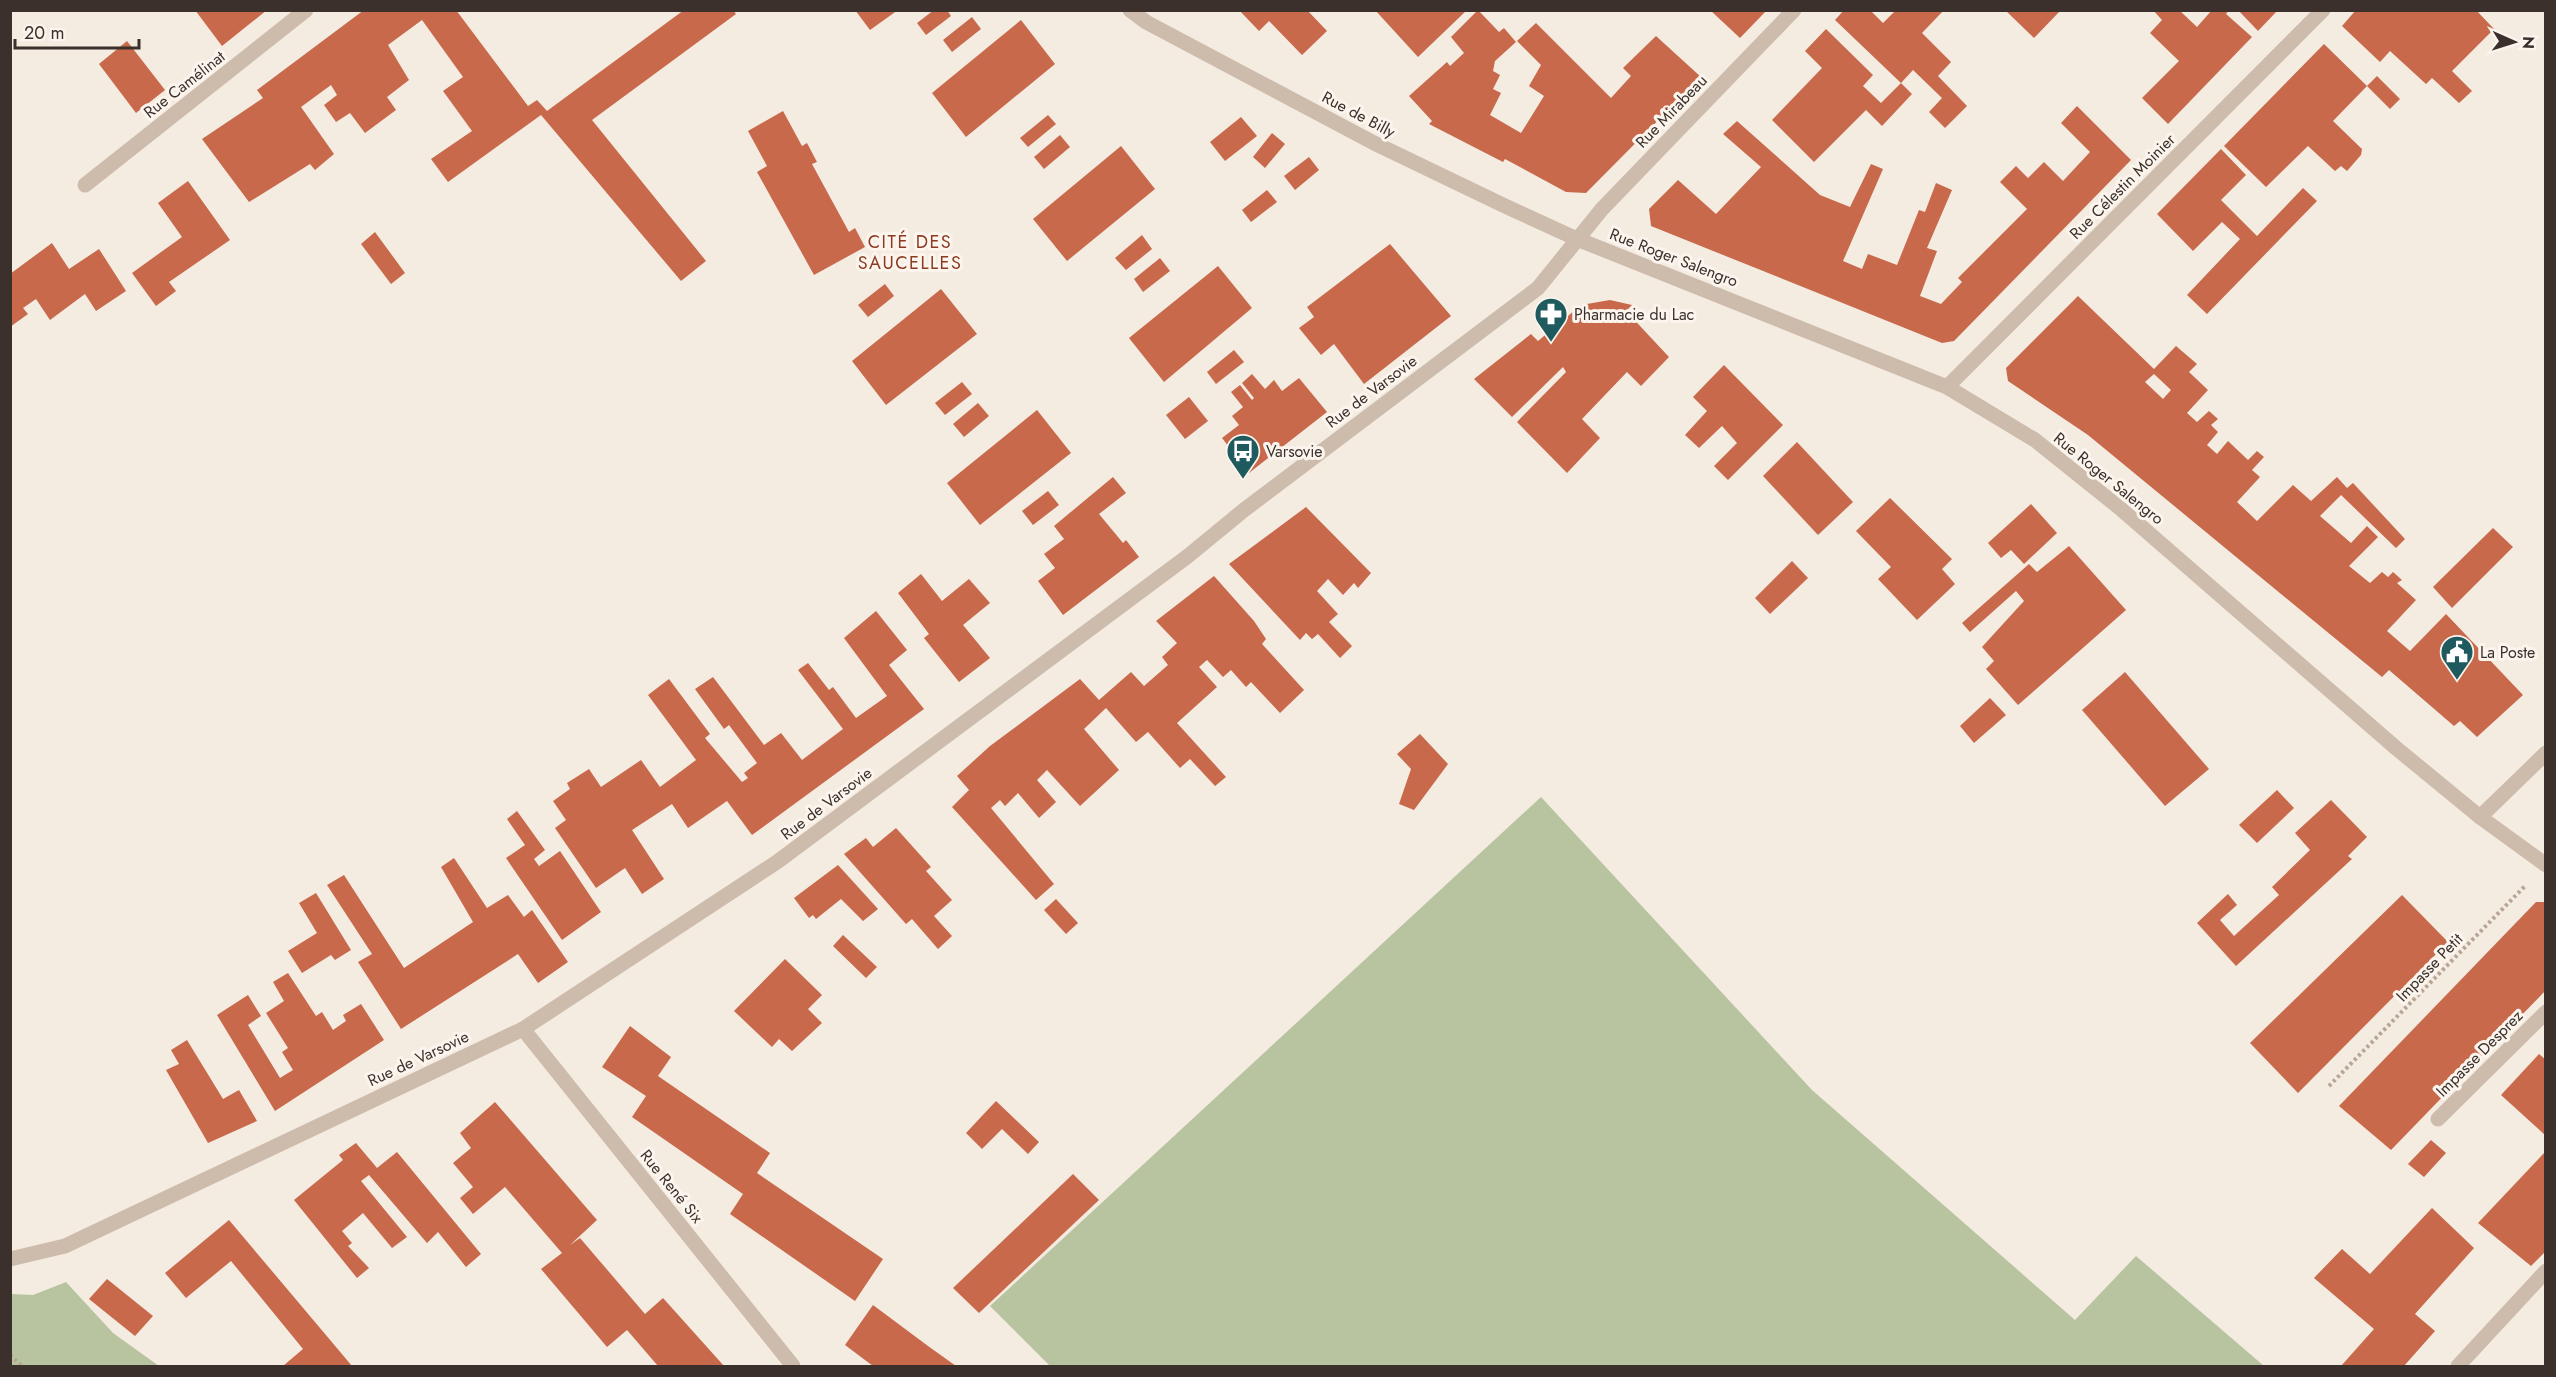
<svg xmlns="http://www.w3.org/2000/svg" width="2556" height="1377" font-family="Jost,sans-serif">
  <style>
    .green { fill: #b8c4a0 }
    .building { fill: #c8694b; fill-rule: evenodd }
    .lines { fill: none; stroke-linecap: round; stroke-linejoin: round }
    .path { stroke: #b9a596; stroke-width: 4; stroke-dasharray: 3 3; stroke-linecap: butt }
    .minor { stroke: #cdbbac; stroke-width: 15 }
    .labels { text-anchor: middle; stroke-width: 6; stroke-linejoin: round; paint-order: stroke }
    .street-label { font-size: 16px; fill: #3b302b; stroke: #fbf5ee }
    .poi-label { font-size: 16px; fill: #3b302b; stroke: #fbf5ee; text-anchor: start }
    .neighbourhood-label { font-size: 18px; letter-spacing: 1.5px; fill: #8c3b22; stroke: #fbf5ee }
  </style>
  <rect width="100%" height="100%" fill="#f4ebe1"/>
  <!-- green -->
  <g class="green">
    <path d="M1541,797L1812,1090L2075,1320L2136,1256L2264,1366H1050L990,1306Z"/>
    <path d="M66,1282L113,1333L159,1366H11V1294L33,1295Z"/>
  </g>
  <!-- building -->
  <g class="building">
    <path d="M195,10H267L222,46Z"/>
    <path d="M364,10H456L528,106L537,100L547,111L684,10H733L736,14L592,120L706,261L681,281L541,115L448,182L431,159L472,131L443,91L463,77L422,20L388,45L409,80L387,97L396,110L365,133L350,113L336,122L324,105L337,95L331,85L301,107L334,154L315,170L310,164L249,202L202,139L263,98L257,90Z"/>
    <path d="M855,10H898L870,30Z"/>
    <path d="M934,10H947L951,16L926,35L917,23Z"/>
    <path d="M1239,10H1307L1327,31L1302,55L1269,21L1259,31Z"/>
    <path d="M1375,10H1467L1418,57Z"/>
    <path d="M1478,10L1499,32L1504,28L1516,42L1495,61L1493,71L1500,75L1493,89L1501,93L1490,115L1521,133L1544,96L1529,86L1541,65L1517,41L1536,23L1611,98L1631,76L1623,68L1656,36L1701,77L1586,193L1566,192L1505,159L1503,162L1429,124L1432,121L1409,96L1447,62L1450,66L1464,53L1451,37Z"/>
    <path d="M1710,10H1767L1740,38Z"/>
    <path d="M1844,10H1870L1883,23L1896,10H1944L1922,33L1951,62L1938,76L1967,106L1945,128L1929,112L1942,98L1913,70L1901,83L1912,94L1882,126L1866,110L1814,162L1772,120L1822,68L1805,51L1826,29L1873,75L1863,86L1881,103L1901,83L1835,20Z"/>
    <path d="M2005,10H2061L2034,38Z"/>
    <path d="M2153,10H2179L2197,27L2212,10H2229L2226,14L2252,37L2168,124L2142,98L2179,61L2150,33L2162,20Z"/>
    <path d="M2238,10H2278L2258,31Z"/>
    <path d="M2356,10H2476L2494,29L2452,71L2472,91L2459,103L2432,78L2426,84L2390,51L2380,62L2342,26Z"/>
    <path d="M972,17L981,29L952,52L943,40Z"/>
    <path d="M1021,20L1055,64L966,137L932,93Z"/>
    <path d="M127,41L165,90L136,113L99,64Z"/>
    <path d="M2324,44L2367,86L2333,121L2362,149L2361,155L2347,171L2341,166L2335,171L2308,146L2266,187L2224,146Z"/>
    <path d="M2377,76L2400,99L2390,109L2367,86Z"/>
    <path d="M2077,106L2131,160L1954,341L1942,343L1651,226L1649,209L1678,180L1716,214L1761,167L1723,134L1737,121L1820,195L1850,207L1871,164L1883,169L1843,261L1862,269L1868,254L1897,265L1919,210L1925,212L1936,183L1952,190L1927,248L1937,251L1920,296L1941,304L1962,282L1958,278L2027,209L2000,182L2016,166L2028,178L2044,162L2063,181L2090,152L2061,123Z"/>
    <path d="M783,111L802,146L807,143L817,162L812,164L849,232L855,228L865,247L814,275L757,172L767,166L748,131Z"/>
    <path d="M1048,115L1056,124L1028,147L1020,138Z"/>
    <path d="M1241,117L1257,136L1225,161L1210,142Z"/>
    <path d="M1272,133L1285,144L1265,168L1253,157Z"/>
    <path d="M1060,135L1070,147L1044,169L1034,157Z"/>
    <path d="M1121,146L1155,189L1067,261L1033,219Z"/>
    <path d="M2221,149L2246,175L2221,200L2257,236L2303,188L2317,201L2207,314L2187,295L2240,239L2222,222L2193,251L2157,214Z"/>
    <path d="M1309,157L1319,170L1295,190L1284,176Z"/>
    <path d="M188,181L230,240L169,282L176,291L156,306L132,273L182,237L158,203Z"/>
    <path d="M1267,190L1277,202L1251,222L1242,210Z"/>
    <path d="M375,232L405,273L391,284L361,244Z"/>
    <path d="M1142,235L1152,249L1126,270L1115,258Z"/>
    <path d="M52,243L69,269L99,249L126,291L96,311L85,294L50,320L36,299L23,308L28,314L10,327V274Z"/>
    <path d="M1390,244L1451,316L1364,384L1334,344L1321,355L1299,328L1314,317L1307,307Z"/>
    <path d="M1160,258L1170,271L1143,292L1134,279Z"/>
    <path d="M1218,266L1252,308L1164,382L1129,338Z"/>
    <path d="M885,284L894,296L868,317L858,305Z"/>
    <path d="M941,289L977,334L886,405L852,361Z"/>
    <path d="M2078,296L2154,369L2176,346L2197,364L2189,372L2208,390L2187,413L2197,422L2209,411L2218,419L2211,425L2218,432L2207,445L2217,454L2228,441L2248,460L2257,451L2264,457L2252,470L2260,477L2237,502L2257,521L2293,485L2311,501L2337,477L2347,488L2353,483L2405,539L2396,548L2341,495L2320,516L2351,543L2367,526L2378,537L2349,566L2370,583L2382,572L2388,577L2393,572L2402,580L2397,583L2416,600L2387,631L2410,651L2446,614L2523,695L2477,737L2460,721L2454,726L2389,670L2382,677L2088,435L2008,381L2006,368ZM2154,374L2171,390L2163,399L2145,382Z"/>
    <path d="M1610,300L1632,305L1626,311L1669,357L1641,386L1627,372L1582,419L1600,438L1567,473L1517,422L1566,372L1563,367L1512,417L1474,379L1531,334L1538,341L1581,305Z"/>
    <path d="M1234,350L1244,362L1216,384L1207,372Z"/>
    <path d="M1724,365L1783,425L1728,480L1714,466L1737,443L1722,426L1699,448L1685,435L1707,411L1693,397Z"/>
    <path d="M1252,374L1265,389L1274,380L1282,391L1299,378L1327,412L1249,473L1222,438L1239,425L1232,416L1243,407L1231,392L1240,385L1252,400L1254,398L1242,383Z"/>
    <path d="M962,382L972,394L945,415L935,403Z"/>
    <path d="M1189,397L1208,421L1185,439L1166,415Z"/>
    <path d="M978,403L989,416L964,437L953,424Z"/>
    <path d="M1037,410L1071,453L980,525L947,483Z"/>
    <path d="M1797,442L1853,502L1818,535L1763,476Z"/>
    <path d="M1113,477L1126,493L1099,514L1123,543L1126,540L1139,557L1063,615L1038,581L1055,568L1044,554L1064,539L1054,526Z"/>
    <path d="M1048,491L1059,505L1033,525L1022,511Z"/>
    <path d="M1890,498L1952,559L1942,569L1955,584L1917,620L1878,579L1891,567L1856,531Z"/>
    <path d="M2031,504L2057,533L2024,564L2011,550L2001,558L1988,543Z"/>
    <path d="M1306,507L1371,573L1358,588L1354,583L1343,595L1328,579L1317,591L1338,614L1329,622L1352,646L1340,658L1318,634L1312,639L1306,633L1300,640L1229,564Z"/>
    <path d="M2493,528L2513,547L2452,608L2433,587Z"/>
    <path d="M2069,546L2126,610L2018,705L1986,669L1994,661L1982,647L2024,601L2016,591L1970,632L1962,623L2029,564L2037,572Z"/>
    <path d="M1792,561L1808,578L1770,614L1755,598Z"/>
    <path d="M921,574L942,601L969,579L990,603L963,625L990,658L959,682L924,638L929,634L898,593Z"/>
    <path d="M1214,576L1254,621L1266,639L1262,644L1304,690L1280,713L1251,682L1246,687L1231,670L1223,677L1207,660L1199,667L1217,687L1177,723L1226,777L1215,786L1190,759L1180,768L1148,732L1136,742L1106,708L1084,729L1119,770L1080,806L1047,770L1037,780L1056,802L1039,818L1018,793L1005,806L1000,800L991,808L1054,884L1036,900L952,807L969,790L957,776L990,746L1080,679L1099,700L1131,672L1144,686L1168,665L1162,657L1177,643L1156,621Z"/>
    <path d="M876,611L907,650L889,665L924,709L752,835L727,801L688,828L672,804L632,830L664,879L642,894L625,868L596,888L555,828L566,820L553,801L570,789L567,783L589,769L601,787L641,760L660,787L696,760L648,695L669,679L710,734L705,738L742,782L748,778L744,773L757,763L729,725L724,729L695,689L713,677L764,745L781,733L802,760L843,729L798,670L808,663L829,690L833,687L856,718L887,696L844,638Z"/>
    <path d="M2125,672L2209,769L2165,806L2082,710Z"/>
    <path d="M1990,698L2006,715L1974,743L1960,726Z"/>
    <path d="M1420,734L1448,764L1414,810L1399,804L1411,769L1397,754Z"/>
    <path d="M2277,790L2294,808L2257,843L2239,825Z"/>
    <path d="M2331,800L2367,837L2348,856L2352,859L2236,966L2197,923L2228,894L2237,905L2220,920L2234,936L2279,895L2272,887L2310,850L2295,833Z"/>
    <path d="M517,811L545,850L534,859L539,866L560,851L601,912L562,940L506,858L525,845L507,819Z"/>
    <path d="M896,828L931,867L926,871L952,900L934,916L952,936L938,949L912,919L906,924L844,854L866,838L873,847Z"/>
    <path d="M454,858L487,908L508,895L524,917L532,910L568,962L538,983L518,954L401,1029L358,962L372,954L327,885L344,875L404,968L473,922L441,867Z"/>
    <path d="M838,865L878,909L863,921L841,899L816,919L813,915L809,918L794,898Z"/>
    <path d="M316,893L351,950L335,960L331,955L302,973L288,951L317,933L299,903Z"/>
    <path d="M2402,895L2448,942L2298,1093L2250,1043Z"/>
    <path d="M1056,899L1078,923L1066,934L1044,910Z"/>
    <path d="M2536,902H2546V990L2391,1150L2339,1106Z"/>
    <path d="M843,935L877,967L866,978L833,946Z"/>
    <path d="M785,959L822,995L808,1009L822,1023L792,1051L779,1039L772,1047L734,1011Z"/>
    <path d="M288,973L316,1016L322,1012L333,1030L346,1021L343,1015L361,1004L384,1040L275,1111L217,1015L248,995L261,1016L248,1025L280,1078L293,1070L282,1052L288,1048L266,1013L284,1001L273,982Z"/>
    <path d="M630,1026L671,1057L658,1076L770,1153L757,1173L883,1259L855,1301L730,1214L743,1194L632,1117L646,1096L602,1067Z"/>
    <path d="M187,1040L223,1099L239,1090L257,1121L208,1143L166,1070L179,1064L171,1050Z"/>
    <path d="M2539,1054L2546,1060V1136L2501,1095Z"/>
    <path d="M996,1101L1039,1142L1028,1154L1002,1129L982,1149L966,1133Z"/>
    <path d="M495,1102L597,1220L570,1245L580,1238L645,1314L663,1298L724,1366H658L627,1330L607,1347L541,1269L562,1253L505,1187L473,1214L460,1198L473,1187L453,1163L471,1148L460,1133Z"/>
    <path d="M2431,1140L2446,1153L2424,1177L2408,1164Z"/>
    <path d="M356,1143L377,1168L397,1152L481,1254L466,1267L438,1232L427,1243L369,1175L361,1181L407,1237L392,1248L363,1213L342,1231L352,1243L348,1246L369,1268L357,1278L294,1200L343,1160L339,1155Z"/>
    <path d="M2546,1151V1251L2531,1266L2478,1223Z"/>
    <path d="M1073,1174L1099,1200L979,1313L953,1288Z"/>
    <path d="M2432,1208L2474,1248L2415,1314L2435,1331L2404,1366H2341L2374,1329L2314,1278L2342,1249L2370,1274Z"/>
    <path d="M229,1220L352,1366H283L303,1349L231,1261L186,1298L165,1273Z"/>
    <path d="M107,1279L153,1316L135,1336L89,1299Z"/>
    <path d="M873,1305L928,1346L956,1366H873L845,1345Z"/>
  </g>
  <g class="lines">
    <!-- path -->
    <g class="path">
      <path d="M2329,1086L2526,885"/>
      <path d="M10,1355L22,1366"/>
    </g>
    <!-- minor -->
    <g class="minor">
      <path d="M1130,10L1146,22L1374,143L1505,206L1577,239L1947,387L2035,440L2121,509L2396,748L2480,817L2546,865"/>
      <path d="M85,185L306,10"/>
      <path d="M1947,387L2323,10"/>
      <path d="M2480,817L2546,753"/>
      <path d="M523,1029L793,1366"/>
      <path d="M2438,1119L2546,1012"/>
      <path d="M10,1259L65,1246L523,1029L777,862L1188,556L1244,510L1538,288L1602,209L1794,10"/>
      <path d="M2458,1366L2546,1271"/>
    </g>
  </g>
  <!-- icons -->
  <defs>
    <g id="pharmacy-pin" transform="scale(1.725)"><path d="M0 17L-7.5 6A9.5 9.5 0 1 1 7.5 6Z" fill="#1f5a5e" stroke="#fbf5ee"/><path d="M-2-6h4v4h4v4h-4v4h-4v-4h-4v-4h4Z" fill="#fff"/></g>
    <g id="bus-pin" transform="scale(1.725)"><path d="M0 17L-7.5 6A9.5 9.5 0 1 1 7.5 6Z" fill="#1f5a5e" stroke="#fbf5ee"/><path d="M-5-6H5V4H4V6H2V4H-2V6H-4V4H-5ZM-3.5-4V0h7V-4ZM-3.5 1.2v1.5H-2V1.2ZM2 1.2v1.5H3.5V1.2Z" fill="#fff"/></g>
    <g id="civic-pin" transform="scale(1.725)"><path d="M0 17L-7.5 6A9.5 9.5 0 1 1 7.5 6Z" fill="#1f5a5e" stroke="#fbf5ee"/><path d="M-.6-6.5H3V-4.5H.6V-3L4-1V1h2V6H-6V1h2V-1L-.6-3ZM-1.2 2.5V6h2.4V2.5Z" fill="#fff"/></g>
  </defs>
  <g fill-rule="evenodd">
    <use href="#pharmacy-pin" x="1551" y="314"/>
    <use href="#bus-pin" x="1243" y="451"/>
    <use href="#civic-pin" x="2457" y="652"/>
  </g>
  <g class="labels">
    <!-- street labels -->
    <g class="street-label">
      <text transform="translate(184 84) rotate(-38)" y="6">Rue Camélinat</text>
      <text transform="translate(1671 111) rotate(-46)" y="6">Rue Mirabeau</text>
      <text transform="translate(1359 114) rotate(28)" y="6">Rue de Billy</text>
      <text transform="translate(2122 186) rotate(-45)" y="6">Rue Célestin Moinier</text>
      <text transform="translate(1674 257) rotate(21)" y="6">Rue Roger Salengro</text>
      <text transform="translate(1371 391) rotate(-37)" y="6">Rue de Varsovie</text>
      <text transform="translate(2109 478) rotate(39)" y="6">Rue Roger Salengro</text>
      <text transform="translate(826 803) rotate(-37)" y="6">Rue de Varsovie</text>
      <text transform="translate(2429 967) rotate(-46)" y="6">Impasse Petit</text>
      <text transform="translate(2479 1053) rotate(-45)" y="6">Impasse Desprez</text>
      <text transform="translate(418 1058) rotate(-25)" y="6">Rue de Varsovie</text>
      <text transform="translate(672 1186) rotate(51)" y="6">Rue René Six</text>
    </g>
    <!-- poi labels -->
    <g class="poi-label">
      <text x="1574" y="320">Pharmacie du Lac</text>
      <text x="1266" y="457">Varsovie</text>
      <text x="2480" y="658">La Poste</text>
    </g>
    <!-- neighbourhood labels -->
    <g class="neighbourhood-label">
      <text x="910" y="248">CITÉ DES<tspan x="910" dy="21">SAUCELLES</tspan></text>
    </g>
  </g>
  <!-- border -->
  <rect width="2556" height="1377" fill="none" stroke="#3b302b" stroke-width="24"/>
  <!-- north arrow -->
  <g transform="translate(2514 42) rotate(93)" stroke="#fbf5ee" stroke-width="4.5" paint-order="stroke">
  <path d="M0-4.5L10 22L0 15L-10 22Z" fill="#3b302b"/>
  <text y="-9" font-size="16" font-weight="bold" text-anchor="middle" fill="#3b302b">N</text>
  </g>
  <!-- scale -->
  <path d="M15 39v9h124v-9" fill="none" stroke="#3b302b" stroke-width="3"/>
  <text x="24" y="39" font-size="18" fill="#3b302b" stroke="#fbf5ee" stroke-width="4.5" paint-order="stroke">20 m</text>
</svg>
